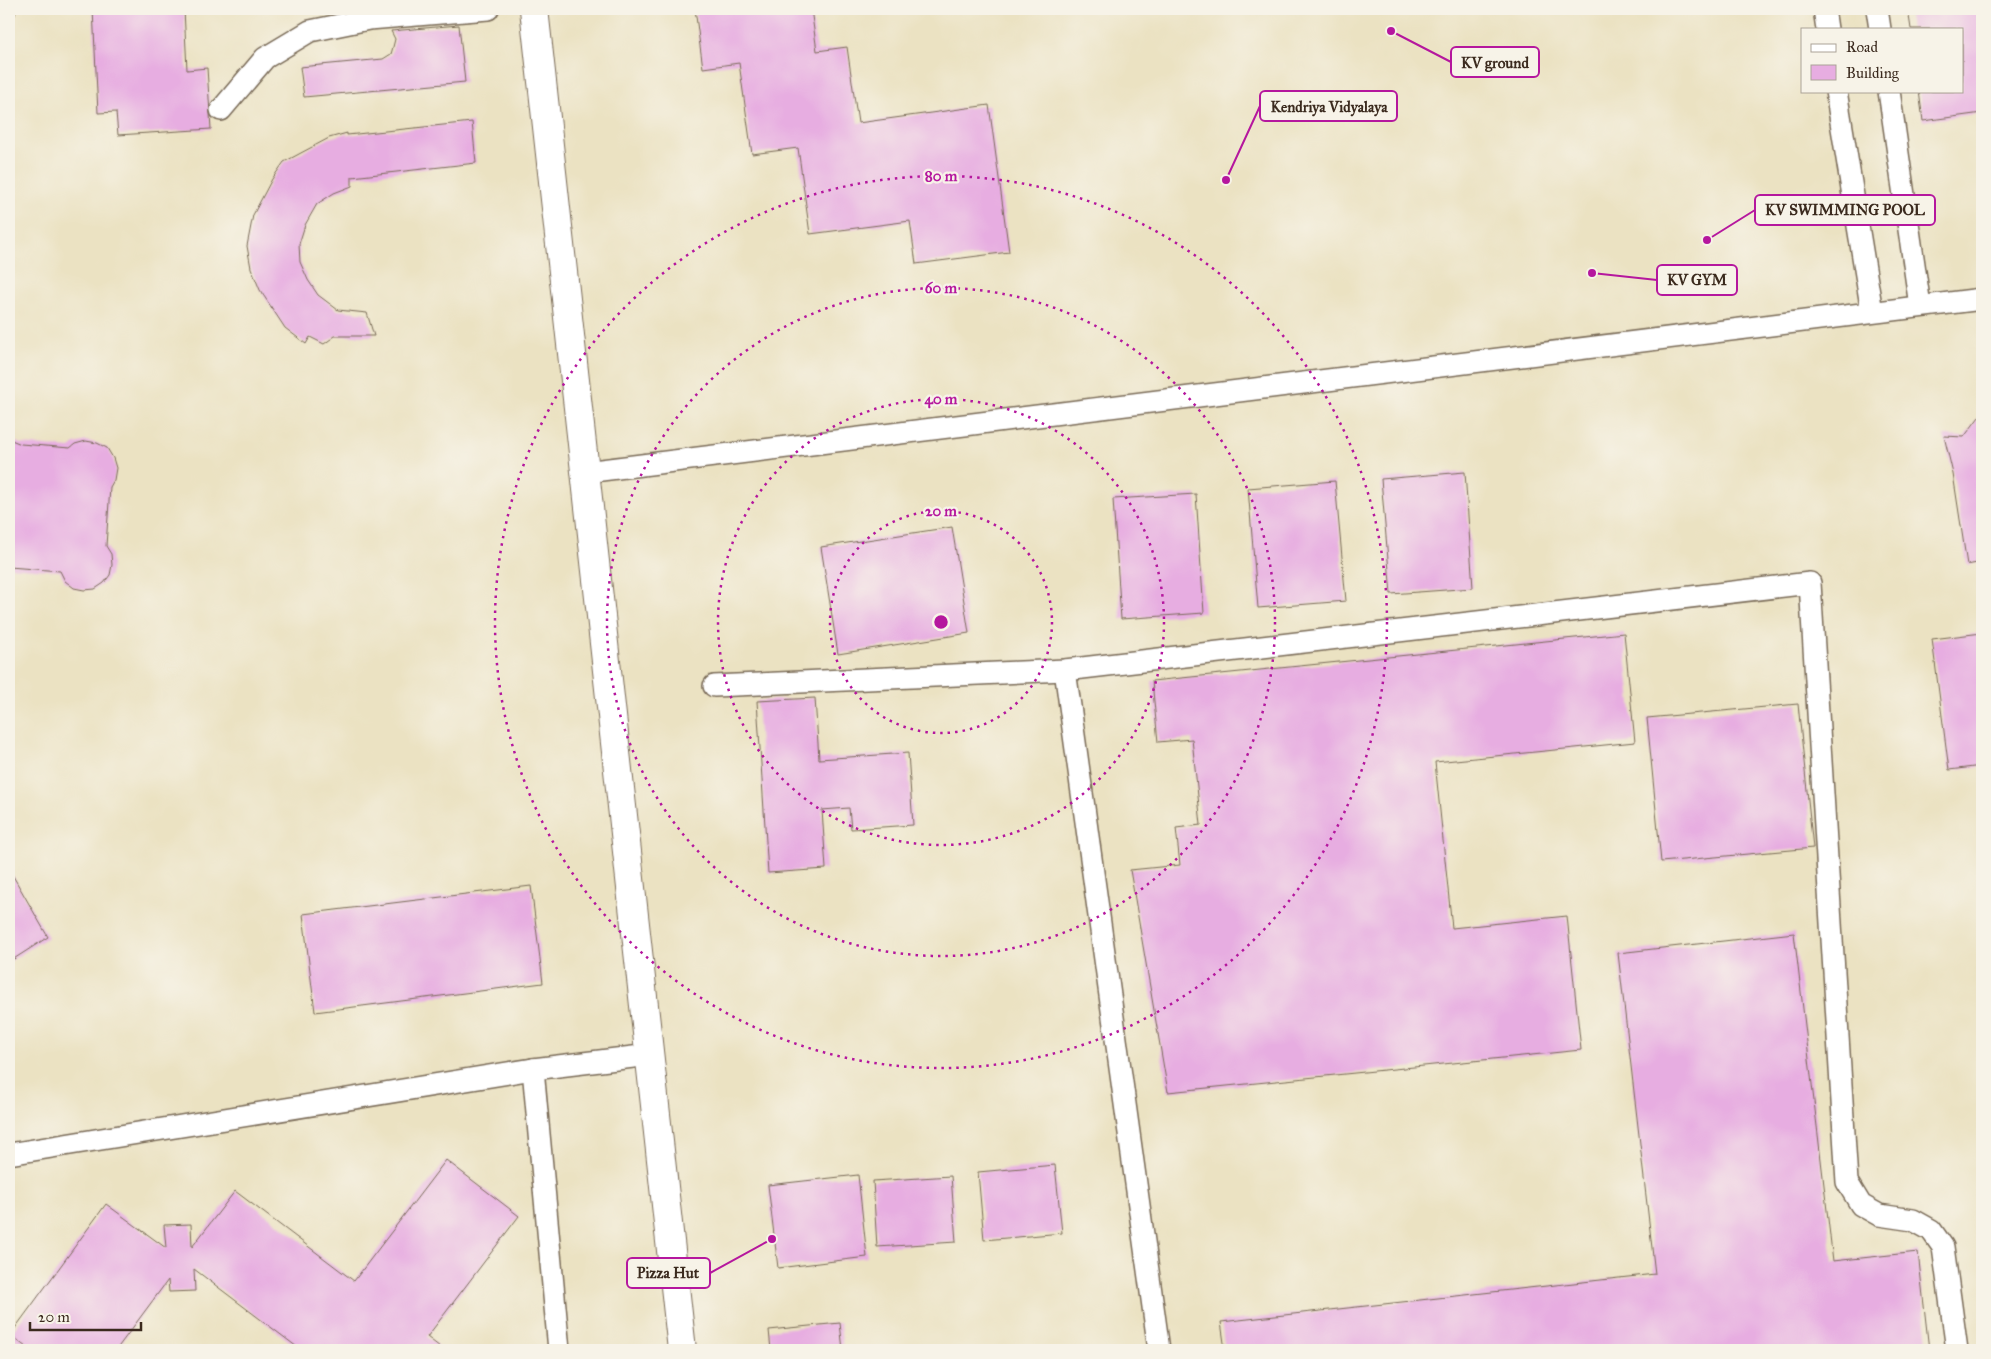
<svg xmlns="http://www.w3.org/2000/svg" width="1991" height="1359" font-family="'IM FELL Great Primer',serif">
  <style>
    .building { fill: #e7ade1 }
    .lines { fill: none; stroke-linecap: round; stroke-linejoin: round }
    .service-casing { stroke: #796a57; stroke-width: 24 }
    .tertiary-casing { stroke: #796a57; stroke-width: 30 }
    .service { stroke: #fff; stroke-width: 21 }
    .tertiary { stroke: #fff; stroke-width: 28 }
    .ring { fill: none; stroke: #b5179e; stroke-width: 2.5; stroke-dasharray: 2.5 5 }
    .centre { fill: #b5179e; stroke: #f7f3e8; stroke-width: 2.5 }
    .ring-label { font-size: 15px; text-anchor: middle; font-weight: bold; fill: #b5179e; stroke: #f7f3e8; stroke-width: 4.5; stroke-linejoin: round; paint-order: stroke }
    .leader { fill: none; stroke: #b5179e; stroke-width: 2 }
    .callout-dot { fill: #b5179e; stroke: #f7f3e8; stroke-width: 2 }
    .callout { fill: #f7f3e8; stroke: #b5179e; stroke-width: 2 }
    .callout-label { font-size: 15px; text-anchor: middle; font-weight: bold; fill: #3b2a1e }
  </style>
  <rect width="100%" height="100%" fill="#f7f3e8"/>
  <filter id="ink" filterUnits="userSpaceOnUse"><feTurbulence type="fractalNoise" baseFrequency=".02" numOctaves="2"/><feDisplacementMap in="SourceGraphic" scale="10" xChannelSelector="R" yChannelSelector="G"/><feConvolveMatrix kernelMatrix="1 2 1 2 8 2 1 2 1" color-interpolation-filters="sRGB"/></filter>
  <filter id="wash" filterUnits="userSpaceOnUse"><feTurbulence type="fractalNoise" baseFrequency=".0096" numOctaves="4" result="noise"/><feDisplacementMap in="SourceGraphic" scale="20" xChannelSelector="R" yChannelSelector="G"/><feGaussianBlur stdDeviation="1.12" result="paint"/><feColorMatrix in="noise" values="0 0 0 0 0 0 0 0 0 0 0 0 0 0 0 0 0 1.4 0 .05"/><feComposite in="paint" operator="in"/></filter>
  <g filter="url(#wash)">
    <rect width="100%" height="100%" fill="#ebe2c2"/>
    <g id="blocks">
      <!-- building -->
      <g class="building">
        <path d="M9,9H17L9,31Z"/>
        <path d="M93,9H184L187,70L207,68L211,129L118,135L116,112L98,113Z"/>
        <path d="M695,9H811L817,51L847,47L858,123L989,105L1009,252L916,264L910,221L810,234L798,148L752,154L739,63L703,68Z"/>
        <path d="M1908,9H1982V113L1923,121L1919,91H1962V29H1911Z"/>
        <path d="M459,25L465,82L304,97L300,67L383,59L391,54L393,47L395,39L391,31Z"/>
        <path d="M472,122L476,163L352,177V186L334,193L317,204L305,225L299,244L300,262L308,280L318,295L338,310L367,313L374,336H335L324,344L310,337L306,344L285,328L260,290L251,268L247,246L253,215L272,179L284,162L329,138L347,133V135Z"/>
        <path d="M1982,413V562L1967,565L1953,474L1944,436L1964,437Z"/>
        <path d="M9,439L21,444L70,448L75,444L86,441L97,443L107,448L113,458L116,468L114,480L110,487L106,546L111,554L112,565L110,575L104,583L95,589L84,590L74,588L65,581L60,571L9,567Z"/>
        <path d="M1465,472L1473,588L1391,594L1381,479Z"/>
        <path d="M1335,481L1346,601L1258,608L1248,488Z"/>
        <path d="M1196,494L1204,613L1121,619L1113,499Z"/>
        <path d="M952,527L969,633L838,654L821,547Z"/>
        <path d="M1624,633L1635,742L1435,762L1452,928L1567,916L1581,1050L1168,1092L1130,870L1180,865L1176,828L1201,825L1192,739L1158,742L1152,681Z"/>
        <path d="M1982,633V766L1949,770L1932,639Z"/>
        <path d="M815,698L819,759L908,753L913,825L851,829L849,808L822,810L826,869L768,873L757,701Z"/>
        <path d="M1798,704L1813,848L1661,862L1647,718Z"/>
        <path d="M9,869L48,937L9,962Z"/>
        <path d="M531,886L543,983L315,1012L303,914Z"/>
        <path d="M1794,933L1833,1261L1918,1252L1929,1350H1225L1221,1322L1655,1274L1618,953Z"/>
        <path d="M446,1160L519,1216L427,1337L444,1350H301L194,1269L195,1291L169,1292L168,1280L116,1350H30L10,1335L106,1204L166,1248L164,1225L191,1224L192,1247L235,1191L354,1281Z"/>
        <path d="M1055,1165L1062,1233L984,1240L978,1172Z"/>
        <path d="M858,1175L867,1257L778,1268L768,1185Z"/>
        <path d="M951,1176L956,1242L877,1247L873,1181Z"/>
        <path d="M840,1323L843,1350H771L769,1330Z"/>
      </g>
    </g>
  </g>
  <g filter="url(#ink)">
    <use href="#blocks" fill-opacity="0" stroke="#796a57" stroke-width="1"/>
    <g class="lines">
      <!-- service casing -->
      <g class="service-casing">
        <g id="service">
          <path d="M1824,9L1827,29"/>
          <path d="M1877,9L1880,29"/>
          <path d="M1836,91L1872,312"/>
          <path d="M1889,91L1920,306"/>
          <path d="M221,110L265,58L310,31L369,19L488,9"/>
          <path d="M585,472L1982,299"/>
          <path d="M1065,670L1159,1350"/>
          <path d="M714,686L1065,670L1810,583L1847,1182L1861,1205L1879,1215L1913,1220L1931,1230L1943,1247L1957,1350"/>
          <path d="M533,1069L559,1350"/>
          <path d="M9,1154L533,1069L650,1055"/>
        </g>
      </g>
      <!-- tertiary casing -->
      <g class="tertiary-casing">
        <path id="tertiary" d="M534,9L682,1350"/>
      </g>
      <!-- service -->
      <use href="#service" class="service"/>
      <!-- tertiary -->
      <use href="#tertiary" class="tertiary"/>
    </g>
  </g>
  <!-- distance rings -->
  <g class="ring">
    <circle cx="941" cy="622" r="111"/>
    <circle cx="941" cy="622" r="223"/>
    <circle cx="941" cy="622" r="334"/>
    <circle cx="941" cy="622" r="446"/>
  </g>
  <circle cx="941" cy="622" r="8" class="centre"/>
  <g class="ring-label">
    <text x="941" y="181">80 m</text>
    <text x="941" y="293">60 m</text>
    <text x="941" y="404">40 m</text>
    <text x="941" y="516">20 m</text>
  </g>
  <!-- callouts -->
  <path class="leader" d="M1391 31L1451 62M1226 180L1260 106M1707 240L1755 210M1592 273L1657 280M772 1239L710 1273"/>
  <g class="callout-dot">
    <circle cx="1391" cy="31" r="5"/>
    <circle cx="1226" cy="180" r="5"/>
    <circle cx="1707" cy="240" r="5"/>
    <circle cx="1592" cy="273" r="5"/>
    <circle cx="772" cy="1239" r="5"/>
  </g>
  <g class="callout">
    <rect x="1451" y="47" width="88" height="30" rx="5"/>
    <rect x="1260" y="91" width="137" height="30" rx="5"/>
    <rect x="1755" y="195" width="180" height="30" rx="5"/>
    <rect x="1657" y="265" width="80" height="30" rx="5"/>
    <rect x="627" y="1258" width="83" height="30" rx="5"/>
  </g>
  <g class="callout-label">
    <text x="1495" y="68">KV ground</text>
    <text x="1329" y="112">Kendriya Vidyalaya</text>
    <text x="1845" y="215">KV SWIMMING POOL</text>
    <text x="1697" y="285">KV GYM</text>
    <text x="668" y="1278">Pizza Hut</text>
  </g>
  <!-- margin -->
  <rect width="1991" height="1359" fill="none" stroke="#f7f3e8" stroke-width="30"/>
  <!-- legend -->
  <rect x="1801" y="28" width="162" height="65" fill="#f7f3e8" stroke="#aca397"/>
  <rect x="1811" y="44" width="25" height="8" fill="#ffffff" stroke="#aca397"/>
  <text x="1846" y="52" font-size="15" fill="#3b2a1e">Road</text>
  <rect x="1811" y="65" width="25" height="15" fill="#e7ade1" stroke="#aca397"/>
  <text x="1846" y="78" font-size="15" fill="#3b2a1e">Building</text>
  <!-- scale -->
  <path d="M30 1322v8h111v-8" fill="none" stroke="#3b2a1e" stroke-width="2.5"/>
  <text x="38" y="1322" font-size="15" fill="#3b2a1e" stroke="#f7f3e8" stroke-width="4" paint-order="stroke">20 m</text>
</svg>
